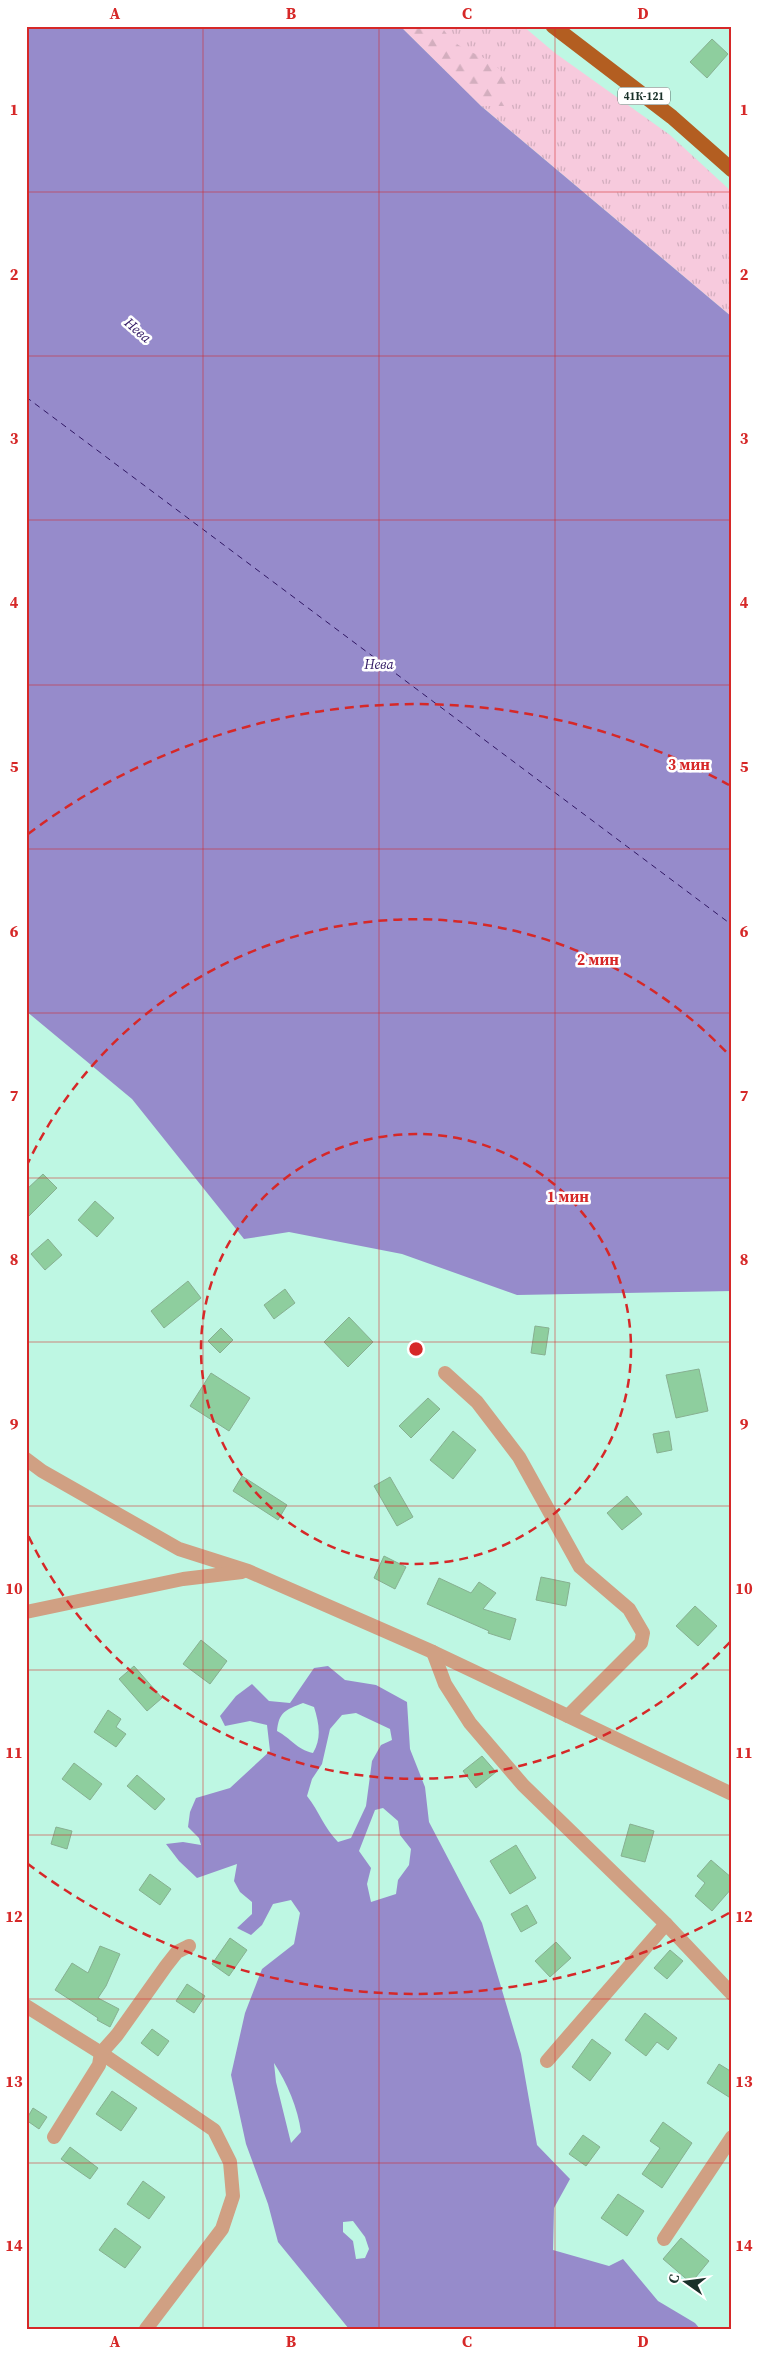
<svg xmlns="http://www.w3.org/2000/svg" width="758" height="2355" font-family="'Source Serif 4',serif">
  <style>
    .grass { fill: url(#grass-tufts) }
    .forest { fill: url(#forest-firs) }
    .water { fill: #968bcb; fill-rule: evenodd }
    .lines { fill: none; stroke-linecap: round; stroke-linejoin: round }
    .ferry { stroke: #301763; stroke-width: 1; stroke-dasharray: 6 5; stroke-linecap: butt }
    .building { fill: #8ece9e; stroke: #87b091 }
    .street { stroke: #d0a083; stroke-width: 14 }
    .primary { stroke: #b35e21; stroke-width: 15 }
    .grid { fill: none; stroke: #d62828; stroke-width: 1; stroke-opacity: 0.55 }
    .ring { fill: none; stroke: #d62828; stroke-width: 2.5; stroke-dasharray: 9 6 }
    .labels { text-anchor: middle; stroke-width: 5; stroke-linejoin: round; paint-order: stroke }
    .shield { fill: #fff; stroke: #5f6f6a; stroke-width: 1 }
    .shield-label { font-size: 11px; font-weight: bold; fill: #1a312a }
    .water-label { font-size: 14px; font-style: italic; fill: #301763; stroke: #fff }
    .centre { fill: #d62828; stroke: #fff; stroke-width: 2.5 }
    .ring-label { font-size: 15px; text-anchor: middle; font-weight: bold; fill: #d62828; stroke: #fff; stroke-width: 5; stroke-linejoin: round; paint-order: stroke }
    .neatline { fill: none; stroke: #d62828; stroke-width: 2 }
    .grid-label { font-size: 16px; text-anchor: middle; font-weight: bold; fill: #d62828 }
  </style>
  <defs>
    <pattern id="grass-tufts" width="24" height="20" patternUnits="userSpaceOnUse" patternTransform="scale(1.25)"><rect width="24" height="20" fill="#f7cadd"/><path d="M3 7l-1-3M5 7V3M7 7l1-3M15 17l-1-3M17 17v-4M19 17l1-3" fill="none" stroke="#d3aebe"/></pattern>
    <pattern id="forest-firs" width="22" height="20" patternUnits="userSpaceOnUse" patternTransform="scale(1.25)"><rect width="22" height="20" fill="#f7cadd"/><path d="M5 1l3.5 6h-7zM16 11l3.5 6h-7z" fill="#d3aebe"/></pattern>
  </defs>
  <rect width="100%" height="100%" fill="#bef7e3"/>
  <!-- grass -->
  <path class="grass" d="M400,26H523L555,53L670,135L732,192V317L481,106Z"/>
  <!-- forest -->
  <path class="forest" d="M400,26H442C454,53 483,51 500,70C504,74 506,82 509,87L505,106H481Z"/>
  <!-- water -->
  <g class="water">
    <path d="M26,26H400L481,106L732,317V1291L517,1295L402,1254L289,1232L244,1239L132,1099L26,1011Z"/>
    <path d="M328,1666L345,1680L376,1685L407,1702L410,1749L425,1787L429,1822L482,1923L521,2054L537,2145L570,2179L554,2208L553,2250L609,2266L623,2259L658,2301L695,2323L700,2329H349L278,2242L268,2204L246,2144L231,2075L245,2013L262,1969L294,1944L300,1913L291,1900L273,1904L262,1925L251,1935L237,1928L252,1914V1902L240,1892L234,1881L237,1864L197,1878L179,1861L166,1844L183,1842L201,1845L199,1838L188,1827L190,1812L196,1798L230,1788L270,1751L267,1725L250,1721L225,1726L220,1716L236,1696L252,1684L269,1701L290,1703L314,1668ZM303,1703L314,1707C319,1723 322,1738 313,1753C296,1749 292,1739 277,1731C279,1712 285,1710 303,1703ZM356,1713L390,1729L392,1740L381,1745L372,1761L366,1806L351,1838L338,1842C324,1828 319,1811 307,1796L312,1779L322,1764L330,1729L342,1715ZM383,1808L398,1821L400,1835L411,1849L409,1865L398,1880L396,1894L371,1902L367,1884L371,1868L359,1851L375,1810ZM274,2063C287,2083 298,2108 301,2132L291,2143L276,2082ZM353,2221L365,2237L369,2249L365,2258L356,2259L353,2241L343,2232V2222Z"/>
  </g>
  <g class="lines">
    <!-- ferry -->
    <path class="ferry" d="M26,397L732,925"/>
  </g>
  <!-- building -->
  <g class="building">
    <path d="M712,39L728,54L707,78L690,62Z"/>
    <path d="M43,1174L57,1188L26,1219V1190Z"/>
    <path d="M95,1201L114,1218L97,1237L78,1220Z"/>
    <path d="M48,1239L62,1255L45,1270L31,1254Z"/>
    <path d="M188,1281L201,1298L164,1328L151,1311Z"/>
    <path d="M285,1289L295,1303L274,1319L264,1305Z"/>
    <path d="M349,1317L373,1342L348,1367L324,1342Z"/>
    <path d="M535,1326L549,1328L545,1355L531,1353Z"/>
    <path d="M221,1328L233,1340L220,1353L208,1341Z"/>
    <path d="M699,1369L708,1411L676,1418L666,1375Z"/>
    <path d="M211,1373L250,1398L229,1431L190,1406Z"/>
    <path d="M428,1398L440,1409L411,1438L399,1426Z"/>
    <path d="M453,1431L476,1450L453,1479L430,1460Z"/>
    <path d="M669,1431L672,1450L657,1453L653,1434Z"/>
    <path d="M242,1476L287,1505L278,1520L233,1491Z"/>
    <path d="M390,1477L413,1517L397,1526L374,1486Z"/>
    <path d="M627,1496L642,1514L622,1530L607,1513Z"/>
    <path d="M384,1556L406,1567L395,1589L374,1578Z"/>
    <path d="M541,1577L570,1583L566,1606L536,1600Z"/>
    <path d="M439,1578L471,1593L479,1582L496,1593L483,1609L516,1619L510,1640L488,1633L489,1631L427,1604Z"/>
    <path d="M695,1606L717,1626L698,1646L676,1626Z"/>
    <path d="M201,1640L227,1661L210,1684L183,1664Z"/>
    <path d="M134,1666L162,1698L147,1711L119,1679Z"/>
    <path d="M108,1710L121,1719L116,1727L126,1734L116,1747L94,1732Z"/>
    <path d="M482,1756L496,1772L476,1788L463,1771Z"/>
    <path d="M74,1763L102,1784L90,1800L62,1779Z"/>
    <path d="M137,1775L165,1799L155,1810L127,1786Z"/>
    <path d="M630,1824L654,1831L645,1862L621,1856Z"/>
    <path d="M56,1827L72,1831L67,1849L51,1844Z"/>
    <path d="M516,1845L536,1878L510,1894L490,1861Z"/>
    <path d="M711,1860L732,1878V1888L712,1911L695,1896L705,1883L697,1876Z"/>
    <path d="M150,1874L171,1889L160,1905L139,1890Z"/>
    <path d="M527,1905L537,1923L521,1932L511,1914Z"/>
    <path d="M230,1938L247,1950L229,1976L212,1964Z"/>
    <path d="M556,1942L571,1958L550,1977L535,1961Z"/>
    <path d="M100,1946L120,1954L106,1986L98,1998L119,2009L110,2027L97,2020L98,2018L55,1990L72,1963L88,1973Z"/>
    <path d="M670,1950L683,1961L667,1979L654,1968Z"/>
    <path d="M187,1984L205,1996L194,2013L176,2001Z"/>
    <path d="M645,2013L677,2038L668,2050L657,2042L646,2056L625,2040Z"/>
    <path d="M152,2029L169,2041L158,2056L141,2043Z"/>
    <path d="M592,2039L611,2053L590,2081L572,2067Z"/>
    <path d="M719,2064L732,2072V2099L707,2083Z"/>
    <path d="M112,2091L137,2108L121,2131L96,2114Z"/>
    <path d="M33,2108L47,2117L39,2129L26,2120Z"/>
    <path d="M663,2122L692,2143L662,2188L642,2174L660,2148L650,2141Z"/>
    <path d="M583,2135L600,2147L586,2166L569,2154Z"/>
    <path d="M70,2147L98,2168L90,2179L61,2159Z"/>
    <path d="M143,2181L165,2197L149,2219L127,2204Z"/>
    <path d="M618,2194L644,2211L627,2236L601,2218Z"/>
    <path d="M115,2228L141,2247L125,2268L99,2250Z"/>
    <path d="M681,2238L709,2261L691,2283L663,2259Z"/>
  </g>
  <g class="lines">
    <!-- street -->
    <g class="street">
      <path d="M445,1373L477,1402L519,1457L580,1567L629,1609L643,1633L641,1643L568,1716"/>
      <path d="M26,1459L42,1471L179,1549L248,1571L433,1652L732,1794"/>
      <path d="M26,1612L183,1579L242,1572"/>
      <path d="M433,1652L445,1684L470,1723L523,1785L666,1924L732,1994"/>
      <path d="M26,2006L101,2053L214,2130L230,2162L233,2196L222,2229L146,2329"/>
      <path d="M547,2061L666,1924"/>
      <path d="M54,2137L99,2065L101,2053L117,2035L166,1966L177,1952L189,1946"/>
      <path d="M664,2239L732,2137"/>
    </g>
    <!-- primary -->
    <path class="primary" d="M553,26L672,117L732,170"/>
  </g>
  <!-- grid -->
  <path class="grid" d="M203,26V2329M379,26V2329M555,26V2329M26,192H732M26,356H732M26,520H732M26,685H732M26,849H732M26,1013H732M26,1178H732M26,1342H732M26,1506H732M26,1670H732M26,1835H732M26,1999H732M26,2163H732"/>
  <!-- distance rings -->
  <g class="ring">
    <circle cx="416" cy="1349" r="215"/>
    <path d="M730 1642A430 430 0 0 1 26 1531M26 1167A430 430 0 0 1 730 1056"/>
    <path d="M729 1913A645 645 0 0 1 28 1864M28 834A645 645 0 0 1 729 785"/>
  </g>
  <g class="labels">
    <!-- shield labels -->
    <rect class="shield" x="618" y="87.5" width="52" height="17" rx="4"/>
    <g class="shield-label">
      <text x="644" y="100">41К-121</text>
    </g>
    <!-- water labels -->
    <g class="water-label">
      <text transform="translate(138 330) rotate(41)" y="5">Нева</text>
      <text x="379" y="669">Нева</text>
    </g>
  </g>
  <circle cx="416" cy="1349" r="8" class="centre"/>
  <g class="ring-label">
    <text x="689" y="770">3 мин</text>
    <text x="598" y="965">2 мин</text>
    <text x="568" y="1202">1 мин</text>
  </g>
  <!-- border -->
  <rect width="758" height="2355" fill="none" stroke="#ffffff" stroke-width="55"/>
  <!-- north arrow -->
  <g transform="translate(686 2282) rotate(284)" stroke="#ffffff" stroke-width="4" paint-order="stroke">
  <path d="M0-4L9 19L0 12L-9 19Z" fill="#1a312a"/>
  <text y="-8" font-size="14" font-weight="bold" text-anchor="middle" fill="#1a312a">С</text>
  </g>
  <rect x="28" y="28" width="702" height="2300" class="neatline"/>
  <g class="grid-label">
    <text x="115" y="19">A</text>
    <text x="291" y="19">B</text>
    <text x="467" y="19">C</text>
    <text x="643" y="19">D</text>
    <text x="14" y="115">1</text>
    <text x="744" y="115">1</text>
    <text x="14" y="280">2</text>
    <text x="744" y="280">2</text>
    <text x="14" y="444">3</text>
    <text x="744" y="444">3</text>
    <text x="14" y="608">4</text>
    <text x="744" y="608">4</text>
    <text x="14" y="772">5</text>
    <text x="744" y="772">5</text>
    <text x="14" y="937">6</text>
    <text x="744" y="937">6</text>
    <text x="14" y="1101">7</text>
    <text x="744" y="1101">7</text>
    <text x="14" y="1265">8</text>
    <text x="744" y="1265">8</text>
    <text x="14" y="1430">9</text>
    <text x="744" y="1430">9</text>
    <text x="14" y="1594">10</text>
    <text x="744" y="1594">10</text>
    <text x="14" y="1758">11</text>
    <text x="744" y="1758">11</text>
    <text x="14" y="1922">12</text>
    <text x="744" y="1922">12</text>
    <text x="14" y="2087">13</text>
    <text x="744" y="2087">13</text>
    <text x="14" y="2251">14</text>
    <text x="744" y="2251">14</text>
    <text x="115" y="2347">A</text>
    <text x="291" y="2347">B</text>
    <text x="467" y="2347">C</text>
    <text x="643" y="2347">D</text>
  </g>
</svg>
